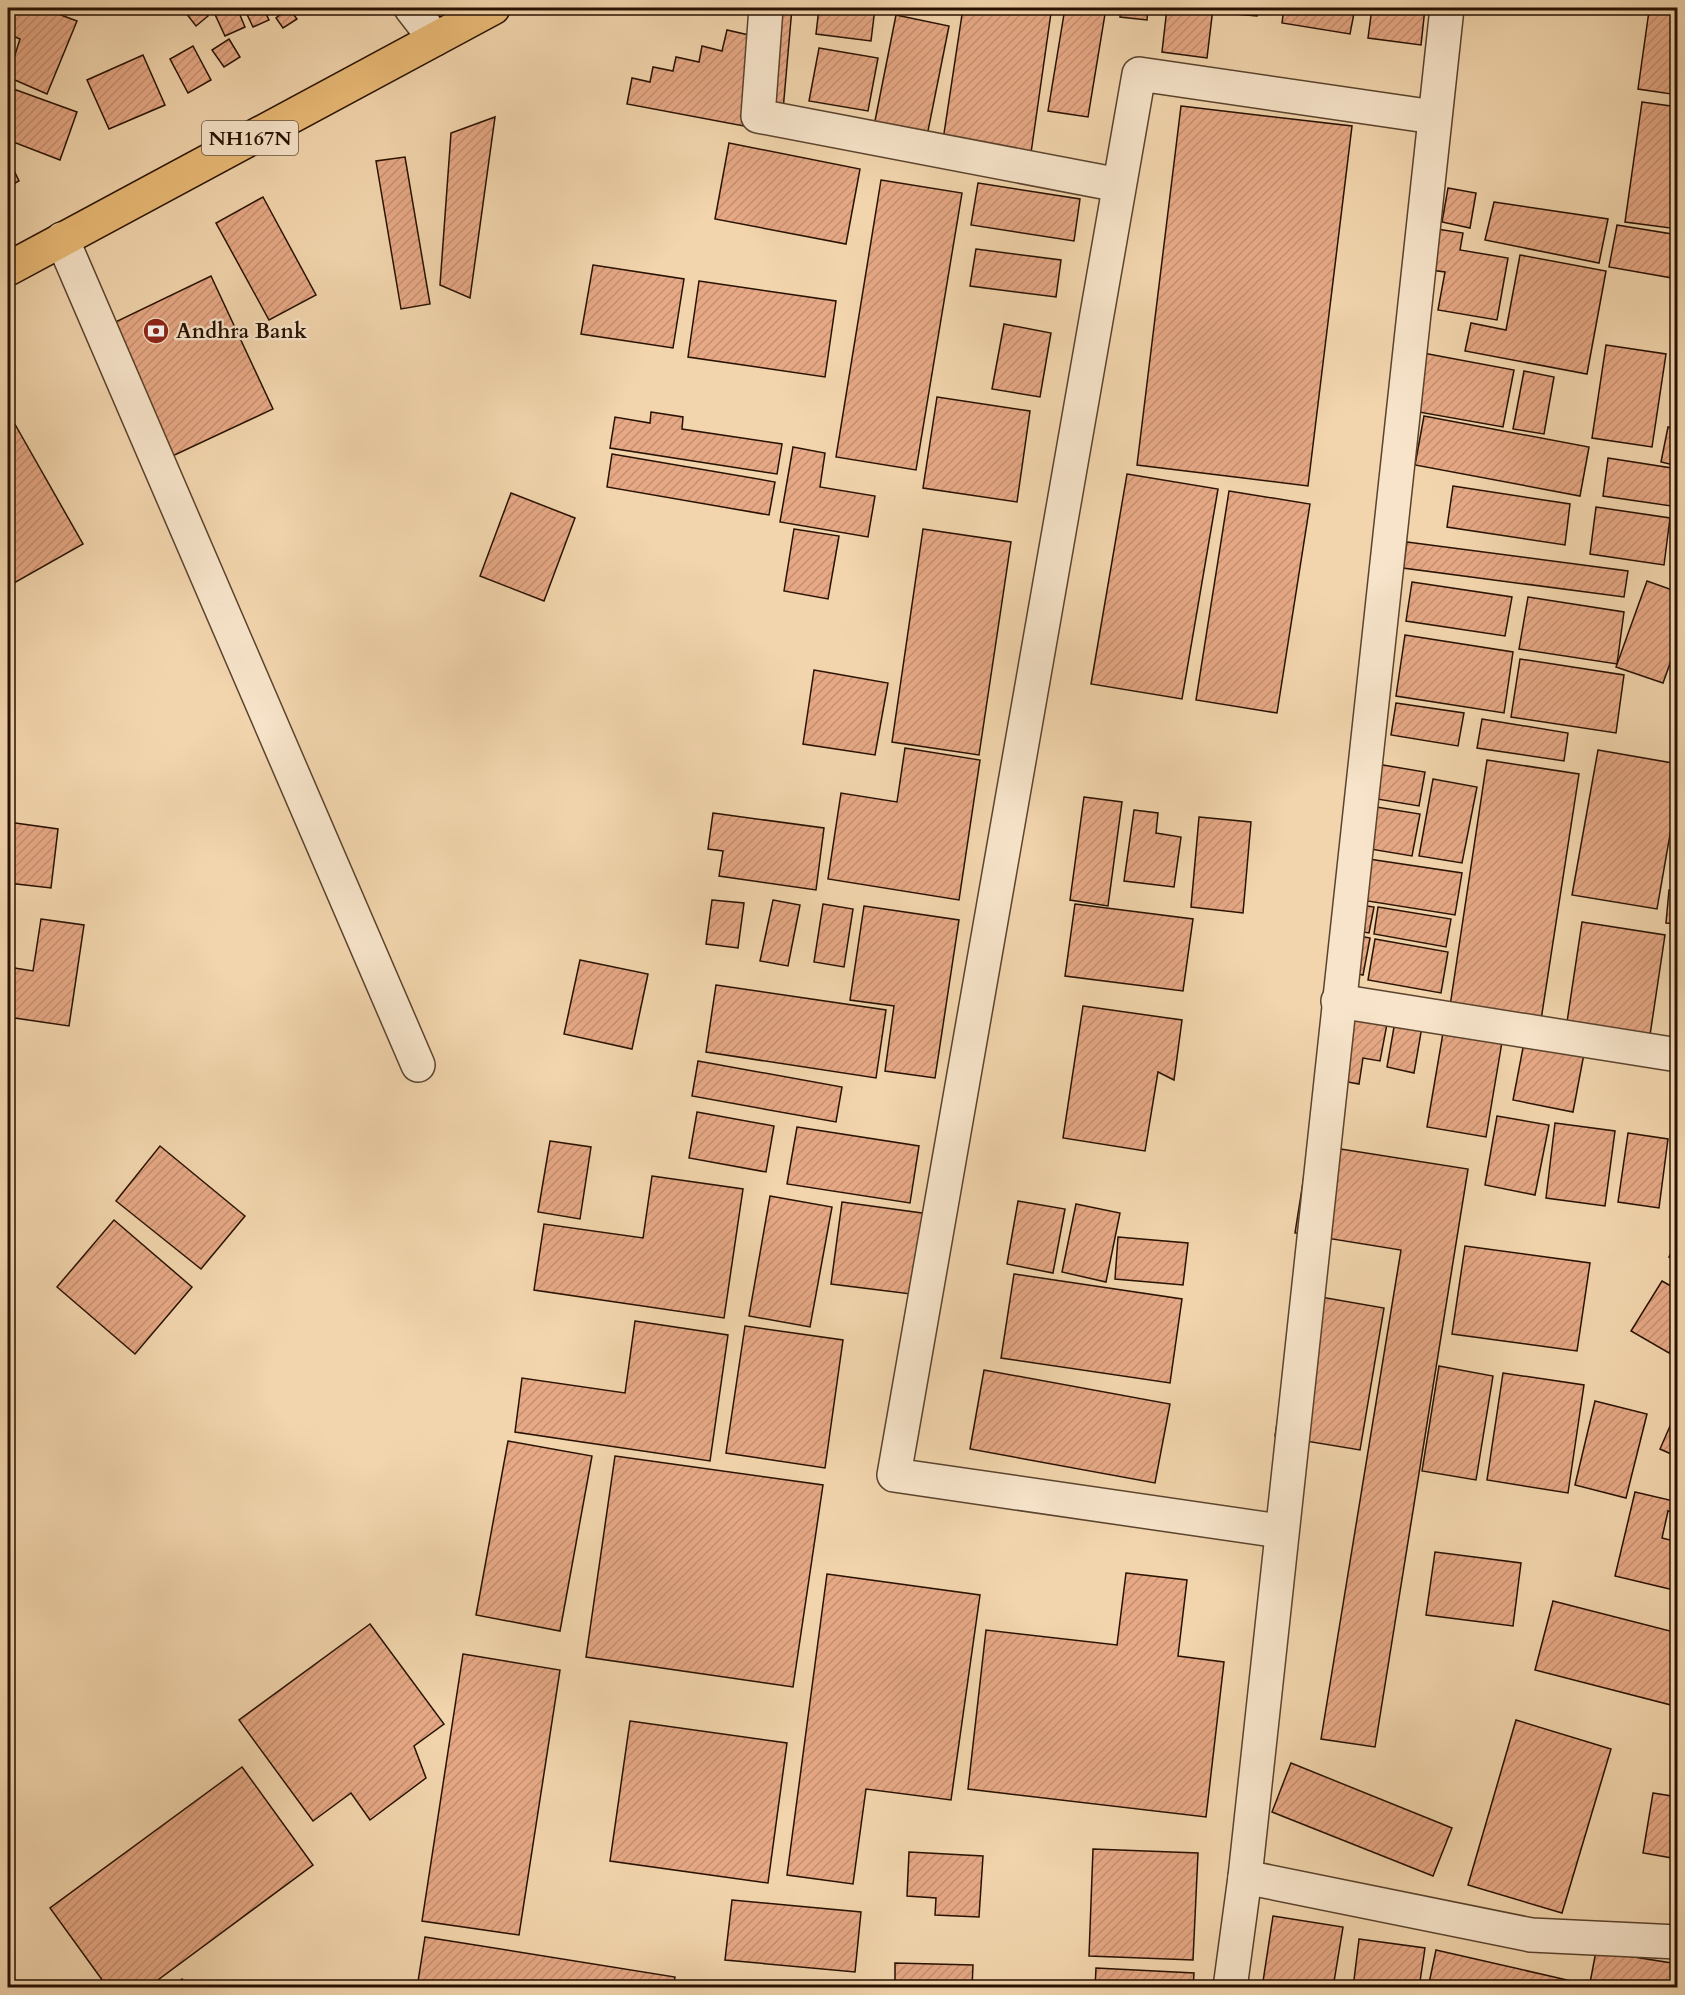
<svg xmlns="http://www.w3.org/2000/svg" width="1685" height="1995" font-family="Cardo,serif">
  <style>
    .building { fill: url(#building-hatch); stroke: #281202; stroke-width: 1.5 }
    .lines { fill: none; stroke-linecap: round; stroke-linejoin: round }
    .minor-casing { stroke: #5a432d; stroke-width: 36 }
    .highway-casing { stroke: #281202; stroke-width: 36 }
    .minor { stroke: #f7e4ca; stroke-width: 33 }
    .highway { stroke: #e9ba76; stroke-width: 33 }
    .labels { text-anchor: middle; stroke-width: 4.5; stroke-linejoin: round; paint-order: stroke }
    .shield { fill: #f7e4ca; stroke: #66513e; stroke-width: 1.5 }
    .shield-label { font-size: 20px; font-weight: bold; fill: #281202 }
    .poi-label { font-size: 21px; font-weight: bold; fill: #281202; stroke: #f7e4ca; text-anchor: start }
  </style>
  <defs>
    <pattern id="building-hatch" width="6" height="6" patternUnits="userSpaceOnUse" patternTransform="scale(1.5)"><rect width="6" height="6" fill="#e6a885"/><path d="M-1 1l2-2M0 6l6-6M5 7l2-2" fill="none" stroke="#c59071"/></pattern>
  </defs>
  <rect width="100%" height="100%" fill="#f2d5ad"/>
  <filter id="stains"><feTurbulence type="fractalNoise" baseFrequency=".00333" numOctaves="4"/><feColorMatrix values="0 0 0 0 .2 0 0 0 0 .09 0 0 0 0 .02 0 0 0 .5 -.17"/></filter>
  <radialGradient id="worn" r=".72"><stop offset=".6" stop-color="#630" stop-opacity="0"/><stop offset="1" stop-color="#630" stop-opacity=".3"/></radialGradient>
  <!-- building -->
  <g class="building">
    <path d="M8,8H42L77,21L47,94L8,77L20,39L8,34Z"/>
    <path d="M182,8H201L208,16L196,26Z"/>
    <path d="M212,8H237L245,27L225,36Z"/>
    <path d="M244,8H263L269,20L253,27Z"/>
    <path d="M289,8L297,19L283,28L276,18Z"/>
    <path d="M769,8H792L781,133L627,104L632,78L650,82L653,67L673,71L676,57L699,62L702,46L722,51L727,30L762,38Z"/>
    <path d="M819,8H875L871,41L816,34Z"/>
    <path d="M963,8H1015L1051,13L1031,153L943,140Z"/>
    <path d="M1065,8H1106L1088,117L1048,111Z"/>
    <path d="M1121,8H1148L1147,20L1120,17Z"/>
    <path d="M1167,8H1213L1207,58L1162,52Z"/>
    <path d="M1224,8H1258L1257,16L1223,13Z"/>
    <path d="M1284,8H1355L1350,34L1282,23Z"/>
    <path d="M1372,8H1425L1421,45L1368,38Z"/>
    <path d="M1649,11L1678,15V95L1638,89Z"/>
    <path d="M896,15L949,26L926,141L873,131Z"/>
    <path d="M229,39L240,57L224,67L212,50Z"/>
    <path d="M193,46L211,80L188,93L170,59Z"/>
    <path d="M819,48L878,58L868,111L809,101Z"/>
    <path d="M143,55L165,105L109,129L87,80Z"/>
    <path d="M8,87L77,112L60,160L8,140Z"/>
    <path d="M1642,102L1678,107V229L1625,222Z"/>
    <path d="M1181,106L1352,126L1308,486L1137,465Z"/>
    <path d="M495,117L470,298L440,285L451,133Z"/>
    <path d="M729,143L860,169L846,244L715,219Z"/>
    <path d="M405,157L430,304L401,309L376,161Z"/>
    <path d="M8,158L19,181L8,187Z"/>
    <path d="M881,180L962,193L916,470L836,457Z"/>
    <path d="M978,183L1080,199L1074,241L971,225Z"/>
    <path d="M1448,188L1476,193L1470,228L1442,222Z"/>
    <path d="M263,197L316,295L269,320L216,223Z"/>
    <path d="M1494,202L1608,219L1599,263L1485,240Z"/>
    <path d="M1617,225L1678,235V279L1609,267Z"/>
    <path d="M1437,229L1463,233L1460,250L1508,258L1497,320L1438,310L1445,272L1430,270Z"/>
    <path d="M976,249L1061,260L1056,297L970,286Z"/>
    <path d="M1520,255L1606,271L1587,374L1465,351L1471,323L1506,330Z"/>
    <path d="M593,265L684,279L673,348L581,334Z"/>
    <path d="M211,276L273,409L166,459L105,327Z"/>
    <path d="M699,281L836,301L825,377L688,357Z"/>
    <path d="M1004,324L1051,333L1040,397L992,389Z"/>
    <path d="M1606,345L1666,354L1652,447L1592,438Z"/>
    <path d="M1423,353L1514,370L1503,427L1413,411Z"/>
    <path d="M1524,371L1554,377L1544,434L1513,429Z"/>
    <path d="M937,397L1030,411L1017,502L923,488Z"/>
    <path d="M8,412L83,544L14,583L8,572Z"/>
    <path d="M651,412L683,417L682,429L782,444L777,474L610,448L615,417L650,423Z"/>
    <path d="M1424,416L1589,447L1580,496L1415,465Z"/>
    <path d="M1668,427L1678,429V466L1661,462Z"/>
    <path d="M793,447L825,453L820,487L875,496L868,537L780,522Z"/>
    <path d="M612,454L775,482L769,515L607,487Z"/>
    <path d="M1608,458L1678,469V507L1603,496Z"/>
    <path d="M1127,474L1218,489L1182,699L1091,684Z"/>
    <path d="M1453,486L1570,504L1565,545L1447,527Z"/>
    <path d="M1229,491L1310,504L1277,713L1196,700Z"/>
    <path d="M511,493L575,518L544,601L480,576Z"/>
    <path d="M1596,507L1670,518L1664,565L1590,554Z"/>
    <path d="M794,529L839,536L828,599L784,591Z"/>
    <path d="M923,529L1011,542L979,755L892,742Z"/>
    <path d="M1407,542L1628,571L1624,597L1403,568Z"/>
    <path d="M1647,581L1678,592V641L1663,683L1616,667Z"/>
    <path d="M1412,582L1512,597L1505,636L1406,621Z"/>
    <path d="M1528,597L1624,612L1617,664L1519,649Z"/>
    <path d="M1405,635L1513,652L1504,713L1396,696Z"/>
    <path d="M1520,659L1624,675L1616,733L1511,717Z"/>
    <path d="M814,670L888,683L875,755L803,744Z"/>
    <path d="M1396,703L1464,713L1458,746L1391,735Z"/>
    <path d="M1482,719L1568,733L1564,761L1477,748Z"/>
    <path d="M905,748L980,760L959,900L828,879L841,793L897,802Z"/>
    <path d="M1598,750L1678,764V789L1657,909L1572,895Z"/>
    <path d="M1487,760L1579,774L1541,1020L1450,1006Z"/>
    <path d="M1371,763L1425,772L1419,806L1365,797Z"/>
    <path d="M1433,779L1477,787L1462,863L1419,856Z"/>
    <path d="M1084,797L1122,802L1108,906L1070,900Z"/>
    <path d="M1364,805L1420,814L1412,856L1358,847Z"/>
    <path d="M1134,810L1158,813L1156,833L1181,837L1174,887L1124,881Z"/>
    <path d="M713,813L824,828L816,890L719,876L723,851L708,849Z"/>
    <path d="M1199,817L1251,822L1243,913L1191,907Z"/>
    <path d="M8,822L58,829L51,888L8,883Z"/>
    <path d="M1362,858L1462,873L1455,915L1355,899Z"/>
    <path d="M1669,890L1678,891V924L1666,923Z"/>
    <path d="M712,900L744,903L738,948L706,944Z"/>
    <path d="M773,900L800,905L788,966L760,961Z"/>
    <path d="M1349,903L1374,907L1369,933L1345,929Z"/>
    <path d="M823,904L853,909L844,967L814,962Z"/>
    <path d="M1075,904L1193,919L1183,991L1065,976Z"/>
    <path d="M864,906L959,920L935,1078L885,1071L894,1006L850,1000Z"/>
    <path d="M1378,907L1451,919L1446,947L1374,934Z"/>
    <path d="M41,919L84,925L69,1026L8,1017V967L33,971Z"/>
    <path d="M1582,922L1665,935L1650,1035L1567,1022Z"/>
    <path d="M1345,933L1370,938L1363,975L1339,970Z"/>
    <path d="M1375,939L1448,952L1441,993L1368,980Z"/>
    <path d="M580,960L648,974L632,1049L564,1034Z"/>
    <path d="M716,985L886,1010L876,1078L706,1052Z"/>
    <path d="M1338,999L1390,1008L1380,1061L1363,1058L1359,1084L1326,1078Z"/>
    <path d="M1083,1006L1182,1020L1174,1080L1158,1072L1145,1151L1063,1138Z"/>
    <path d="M1397,1010L1424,1015L1414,1073L1387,1067Z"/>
    <path d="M1444,1027L1503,1036L1486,1137L1427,1127Z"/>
    <path d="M1526,1032L1586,1043L1573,1112L1513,1100Z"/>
    <path d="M698,1061L842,1087L836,1122L692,1096Z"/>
    <path d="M697,1112L774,1126L766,1172L689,1158Z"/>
    <path d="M1497,1116L1549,1125L1535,1195L1485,1185Z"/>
    <path d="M1555,1123L1615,1131L1605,1206L1546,1198Z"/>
    <path d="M797,1127L919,1146L910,1203L787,1184Z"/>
    <path d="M1628,1133L1668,1139L1659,1208L1618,1202Z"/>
    <path d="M550,1141L591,1147L580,1219L538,1212Z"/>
    <path d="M1309,1144L1468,1169L1375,1747L1321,1739L1401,1250L1295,1233Z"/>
    <path d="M160,1146L245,1216L201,1269L116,1201Z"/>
    <path d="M652,1176L743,1189L724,1318L534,1290L544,1224L643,1238Z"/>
    <path d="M770,1196L832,1207L810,1327L749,1316Z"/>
    <path d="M1018,1201L1065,1209L1053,1273L1007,1264Z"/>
    <path d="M842,1202L929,1214L919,1295L831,1284Z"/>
    <path d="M1076,1204L1120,1213L1106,1282L1062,1272Z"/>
    <path d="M114,1220L192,1287L135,1354L57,1287Z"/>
    <path d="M1118,1237L1188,1243L1183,1285L1115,1279Z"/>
    <path d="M1678,1237V1261L1669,1257Z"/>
    <path d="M1465,1246L1590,1263L1577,1351L1452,1334Z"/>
    <path d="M1014,1274L1182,1299L1170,1383L1001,1358Z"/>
    <path d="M1662,1281L1678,1290V1338L1669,1353L1631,1331Z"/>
    <path d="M1298,1293L1384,1308L1360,1450L1275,1436Z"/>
    <path d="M635,1321L728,1335L710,1461L515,1432L522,1378L625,1393Z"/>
    <path d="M745,1326L843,1340L825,1468L726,1453Z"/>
    <path d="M1439,1366L1493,1376L1476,1480L1422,1471Z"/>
    <path d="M984,1370L1170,1404L1155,1483L970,1449Z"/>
    <path d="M1503,1373L1584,1385L1568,1493L1487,1480Z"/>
    <path d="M1595,1401L1647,1414L1626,1498L1575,1485Z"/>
    <path d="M1674,1417L1678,1419V1457L1660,1449Z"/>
    <path d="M508,1441L592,1456L560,1631L476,1615Z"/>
    <path d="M615,1456L823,1485L793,1687L586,1657Z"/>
    <path d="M1635,1492L1678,1502V1513L1668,1511L1662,1538L1678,1542V1591L1615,1576Z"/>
    <path d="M1435,1552L1521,1563L1513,1626L1426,1615Z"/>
    <path d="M1126,1573L1187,1580L1178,1656L1224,1662L1206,1817L968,1789L986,1630L1117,1645Z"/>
    <path d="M827,1574L980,1595L951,1800L866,1789L853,1884L787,1875Z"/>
    <path d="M1553,1601L1678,1633V1680L1671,1705L1535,1670Z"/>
    <path d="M370,1624L444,1724L414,1746L426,1778L370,1820L351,1793L313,1821L239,1720Z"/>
    <path d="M463,1654L560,1670L519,1935L422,1921Z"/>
    <path d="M1516,1720L1611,1749L1562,1913L1468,1885Z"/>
    <path d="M630,1721L787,1743L768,1883L610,1861Z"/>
    <path d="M1291,1763L1452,1828L1433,1876L1272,1812Z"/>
    <path d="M242,1767L313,1865L147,1988H108L50,1908Z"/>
    <path d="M1653,1793L1678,1797V1859L1643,1853Z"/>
    <path d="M1093,1849L1198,1853L1193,1960L1089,1956Z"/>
    <path d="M909,1852L983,1856L979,1917L935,1915L936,1898L907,1896Z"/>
    <path d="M732,1900L861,1912L855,1972L725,1960Z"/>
    <path d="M1273,1916L1343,1927L1333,1988H1262Z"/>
    <path d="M425,1937L675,1977L673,1988H417Z"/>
    <path d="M1359,1939L1425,1948L1419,1988H1353Z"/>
    <path d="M1436,1950L1576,1982L1575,1988H1428Z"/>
    <path d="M1596,1951L1678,1964V1988H1589Z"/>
    <path d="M895,1963L973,1965L972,1988H895Z"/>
    <path d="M1096,1968L1194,1973L1193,1988H1095Z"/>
    <path d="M182,1979L189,1988H171Z"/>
  </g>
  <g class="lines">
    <!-- minor casing -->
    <g class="minor-casing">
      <g id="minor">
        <path d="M411,8L435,39"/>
        <path d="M766,8L758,116L1119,185"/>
        <path d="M1447,8L1245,1877L1531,1935L1678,1942"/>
        <path d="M62,239L418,1065"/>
        <path d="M1338,1001L1678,1055"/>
        <path d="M1280,1531L894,1475L1139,74L1434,117"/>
        <path d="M1230,1988L1245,1877"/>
      </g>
    </g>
    <!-- highway casing -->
    <g class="highway-casing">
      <path id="highway" d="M8,269L493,8"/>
    </g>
    <!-- minor -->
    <use href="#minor" class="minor"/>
    <!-- highway -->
    <use href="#highway" class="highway"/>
  </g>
  <!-- icons -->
  <defs>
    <g id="bank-disc" transform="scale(1.35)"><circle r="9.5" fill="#8f2418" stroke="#f7e4ca"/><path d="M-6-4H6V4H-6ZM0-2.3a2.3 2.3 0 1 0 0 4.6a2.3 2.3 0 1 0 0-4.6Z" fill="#fff"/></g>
  </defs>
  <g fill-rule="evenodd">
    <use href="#bank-disc" x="156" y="331"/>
  </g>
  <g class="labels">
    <!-- shield labels -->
    <rect class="shield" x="202" y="121" width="96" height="34" rx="4.5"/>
    <g class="shield-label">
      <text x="250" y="145">NH167N</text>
    </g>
    <!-- poi labels -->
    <g class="poi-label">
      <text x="176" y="338">Andhra Bank</text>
    </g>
  </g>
  <!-- margin -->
  <rect width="1685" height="1995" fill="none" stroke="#f2d5ad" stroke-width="30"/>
  <rect x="9" y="9" width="1667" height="1977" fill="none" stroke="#281202" stroke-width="3"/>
  <rect x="15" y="15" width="1655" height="1965" fill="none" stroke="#281202" stroke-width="1.5"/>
  <rect width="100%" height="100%" filter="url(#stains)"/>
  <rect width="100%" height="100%" fill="url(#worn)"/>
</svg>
